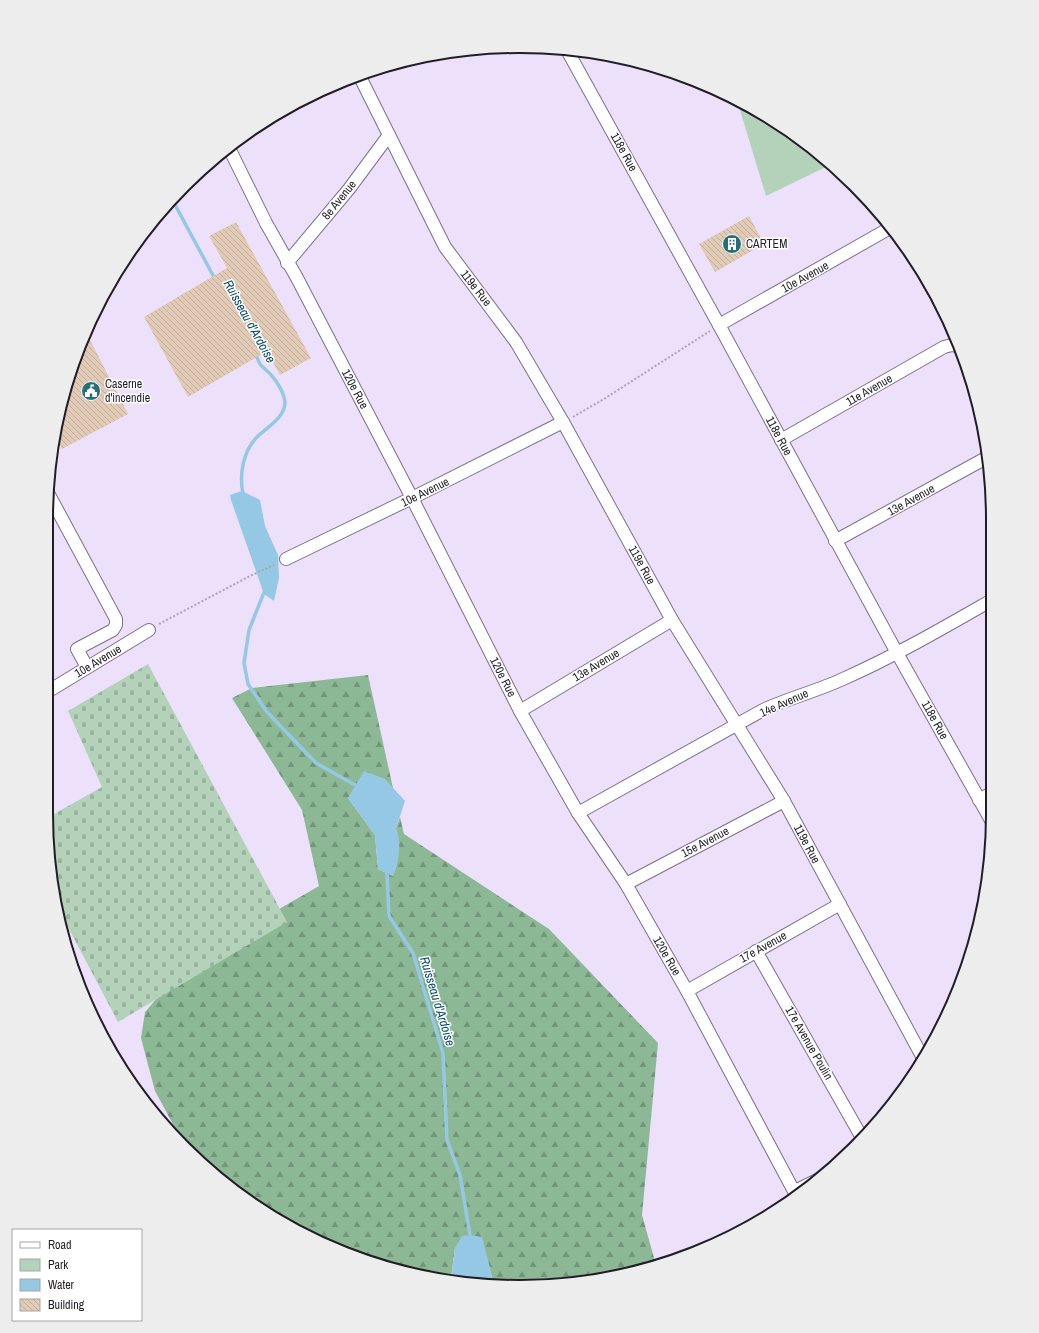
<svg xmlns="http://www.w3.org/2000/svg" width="1039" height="1333" font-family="'Archivo Narrow',sans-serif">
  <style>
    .forest { fill: url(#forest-firs) }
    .cemetery { fill: url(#cemetery-stones) }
    .park { fill: #b4d2ba }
    .water { fill: #95c8e5 }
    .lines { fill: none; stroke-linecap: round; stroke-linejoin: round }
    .stream { stroke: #95c8e5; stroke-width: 3.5 }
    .building { fill: url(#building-back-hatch) }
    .minor-casing { stroke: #7c7189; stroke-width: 14 }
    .path { stroke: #ada3b8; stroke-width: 2; stroke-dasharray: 2 2; stroke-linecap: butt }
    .minor { stroke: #fff; stroke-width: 12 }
    .labels { text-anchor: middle; stroke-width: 3; stroke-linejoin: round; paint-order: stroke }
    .street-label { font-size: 12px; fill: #211d26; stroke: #fff }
    .poi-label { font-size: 12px; fill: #211d26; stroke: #fff; text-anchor: start }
    .water-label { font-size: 13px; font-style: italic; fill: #084c68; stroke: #fff }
    .rim { fill: none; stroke: #211d26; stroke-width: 2 }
  </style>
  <defs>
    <pattern id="forest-firs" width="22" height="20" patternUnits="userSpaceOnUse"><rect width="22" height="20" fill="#8db896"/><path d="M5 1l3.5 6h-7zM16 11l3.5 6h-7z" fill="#73957a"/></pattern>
    <pattern id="cemetery-stones" width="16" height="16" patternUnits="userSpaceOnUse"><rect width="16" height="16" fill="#b4d2ba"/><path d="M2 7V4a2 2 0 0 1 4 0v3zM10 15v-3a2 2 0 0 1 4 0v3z" fill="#9ab4a0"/></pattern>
    <pattern id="building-back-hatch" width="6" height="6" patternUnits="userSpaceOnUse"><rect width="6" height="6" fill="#e2cbb6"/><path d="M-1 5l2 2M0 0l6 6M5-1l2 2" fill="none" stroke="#c2ae9c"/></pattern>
  </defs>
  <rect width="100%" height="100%" fill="#ede0fb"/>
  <!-- forest -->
  <path class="forest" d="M368,675L393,788L348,798L375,835L378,869L393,876L396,828L400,817L404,834L549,929L658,1043L642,1215L656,1265L642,1271L520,1287L494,1284L481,1237L455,1248L451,1278L397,1271L283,1224L187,1150L155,1091L141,1038L145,1012L189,961L319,886L302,810L232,698L252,688Z"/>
  <!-- cemetery -->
  <path class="cemetery" d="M148,664L287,922L118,1022L59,910L47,818L102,787L68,711Z"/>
  <!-- park -->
  <path class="park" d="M737,100L808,144L830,165L766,196Z"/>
  <!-- water -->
  <g class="water">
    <path d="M242,491L260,500L265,526L278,555L279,578L274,601L264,594L231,500L230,495Z"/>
    <path d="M364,771L385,779L405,801L396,828C402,840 399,864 393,876L378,869L375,835L348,798Z"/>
    <path d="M470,1235L482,1237L494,1284L451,1278L455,1248L462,1236Z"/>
  </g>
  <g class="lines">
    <!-- stream -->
    <g class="stream">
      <path d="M173,201L215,279"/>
      <path d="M243,494C239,475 243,451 257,437C267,427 285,418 285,402C284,393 277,381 271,375C268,371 263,368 260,364C258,361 257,356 255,353"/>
      <path d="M265,590L249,630L244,663L248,684L267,712L316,763L355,785"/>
      <path d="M387,873L389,916L413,953L443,1053L447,1140L460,1175L470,1235"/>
    </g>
  </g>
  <!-- building -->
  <g class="building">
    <path d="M749,216L764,244L715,272L699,244Z"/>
    <path d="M236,222L311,358L280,375L267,351L188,397L144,317L227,268L209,236Z"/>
    <path d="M90,340L128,414L62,449L57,439L71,368L80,345Z"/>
  </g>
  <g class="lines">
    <!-- minor casing -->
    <g class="minor-casing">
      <g id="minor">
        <path d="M567,50L719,325L897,653L992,822"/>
        <path d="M359,75L445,247L516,342L563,422L672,620L784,801L923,1058"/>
        <path d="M229,148L266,223L297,278L412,498L520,711L578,813L626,884L687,991L796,1195"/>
        <path d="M287,263L349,189L389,135"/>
        <path d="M719,325L890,228"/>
        <path d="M781,440L944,347L952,345L958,346"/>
        <path d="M47,491L116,619V625L113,630L77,649L87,667"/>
        <path d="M835,541L986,458"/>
        <path d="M286,559L412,498L563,422"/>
        <path d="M46,691L52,689L149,630"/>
        <path d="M520,711L672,620"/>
        <path d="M979,800L993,792"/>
        <path d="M578,813L763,710C789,698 817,691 843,679C895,656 943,628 992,600"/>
        <path d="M626,884L784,801"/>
        <path d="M756,951L861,1136"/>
        <path d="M687,991L840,904"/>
        <path d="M795,1191L819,1179"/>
      </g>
    </g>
    <!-- path -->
    <g class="path">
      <path d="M573,417L604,399L710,331"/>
      <path d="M159,624L250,576L276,564"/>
    </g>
    <!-- minor -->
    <use href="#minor" class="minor"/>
  </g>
  <!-- icons -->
  <defs>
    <g id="building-disc" transform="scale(1)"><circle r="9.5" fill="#266f79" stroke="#fff"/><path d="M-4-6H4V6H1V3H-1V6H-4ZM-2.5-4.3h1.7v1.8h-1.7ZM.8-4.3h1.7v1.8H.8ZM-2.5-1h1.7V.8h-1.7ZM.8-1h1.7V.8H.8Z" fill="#fff"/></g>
    <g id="civic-disc" transform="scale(1)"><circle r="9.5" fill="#266f79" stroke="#fff"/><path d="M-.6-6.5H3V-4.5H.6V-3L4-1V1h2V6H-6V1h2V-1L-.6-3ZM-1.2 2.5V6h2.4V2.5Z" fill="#fff"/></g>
  </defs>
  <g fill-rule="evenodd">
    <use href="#building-disc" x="732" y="244"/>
    <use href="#civic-disc" x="91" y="391"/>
  </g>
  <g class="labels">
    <!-- street labels -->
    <g class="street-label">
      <text transform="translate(624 152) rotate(61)" y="4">118e Rue</text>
      <text transform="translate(339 200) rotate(-51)" y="4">8e Avenue</text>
      <text transform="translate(805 277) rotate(-29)" y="4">10e Avenue</text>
      <text transform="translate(476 288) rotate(52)" y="4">119e Rue</text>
      <text transform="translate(355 389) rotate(62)" y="4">120e Rue</text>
      <text transform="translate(869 390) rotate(-30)" y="4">11e Avenue</text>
      <text transform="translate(779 436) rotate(62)" y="4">118e Rue</text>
      <text transform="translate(425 492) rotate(-26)" y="4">10e Avenue</text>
      <text transform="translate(911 500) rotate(-29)" y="4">13e Avenue</text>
      <text transform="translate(642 565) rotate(61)" y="4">119e Rue</text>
      <text transform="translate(98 661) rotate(-31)" y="4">10e Avenue</text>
      <text transform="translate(596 665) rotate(-31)" y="4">13e Avenue</text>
      <text transform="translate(503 677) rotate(63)" y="4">120e Rue</text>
      <text transform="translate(784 703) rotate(-24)" y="4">14e Avenue</text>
      <text transform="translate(935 720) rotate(61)" y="4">118e Rue</text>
      <text transform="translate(705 842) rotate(-28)" y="4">15e Avenue</text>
      <text transform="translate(807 844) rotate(62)" y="4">119e Rue</text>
      <text transform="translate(763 947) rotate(-29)" y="4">17e Avenue</text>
      <text transform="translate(667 956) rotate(60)" y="4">120e Rue</text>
      <text transform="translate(809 1043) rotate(60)" y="4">17e Avenue Poulin</text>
    </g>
    <!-- poi labels -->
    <g class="poi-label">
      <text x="746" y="248">CARTEM</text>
      <text x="105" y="388">Caserne<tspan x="105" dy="14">d'incendie</tspan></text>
    </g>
    <!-- water labels -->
    <g class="water-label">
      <text transform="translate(250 321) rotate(61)" y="5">Ruisseau d'Ardoise</text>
      <text transform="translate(438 1001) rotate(73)" y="5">Ruisseau d'Ardoise</text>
    </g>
  </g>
  <!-- crop -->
  <path d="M0 0H1039V1333H0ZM519 53H520A466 466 0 0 1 986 519V814A466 466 0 0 1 520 1280H519A466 466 0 0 1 53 814V519A466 466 0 0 1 519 53Z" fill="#ededee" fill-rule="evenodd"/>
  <path class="rim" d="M519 53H520A466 466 0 0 1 986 519V814A466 466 0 0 1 520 1280H519A466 466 0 0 1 53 814V519A466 466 0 0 1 519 53Z"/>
  <!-- legend -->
  <rect x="12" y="1229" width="130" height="92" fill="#ffffff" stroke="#a6a5a8"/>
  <rect x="20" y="1242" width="20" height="6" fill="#ffffff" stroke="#a6a5a8"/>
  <text x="48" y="1249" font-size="12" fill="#211d26">Road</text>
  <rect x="20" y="1259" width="20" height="12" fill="#b4d2ba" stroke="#a6a5a8"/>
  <text x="48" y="1269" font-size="12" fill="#211d26">Park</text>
  <rect x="20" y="1279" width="20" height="12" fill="#95c8e5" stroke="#a6a5a8"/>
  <text x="48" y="1289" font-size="12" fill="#211d26">Water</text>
  <rect x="20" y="1299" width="20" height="12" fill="url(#building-back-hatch)" stroke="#a6a5a8"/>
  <text x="48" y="1309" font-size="12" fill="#211d26">Building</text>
</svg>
